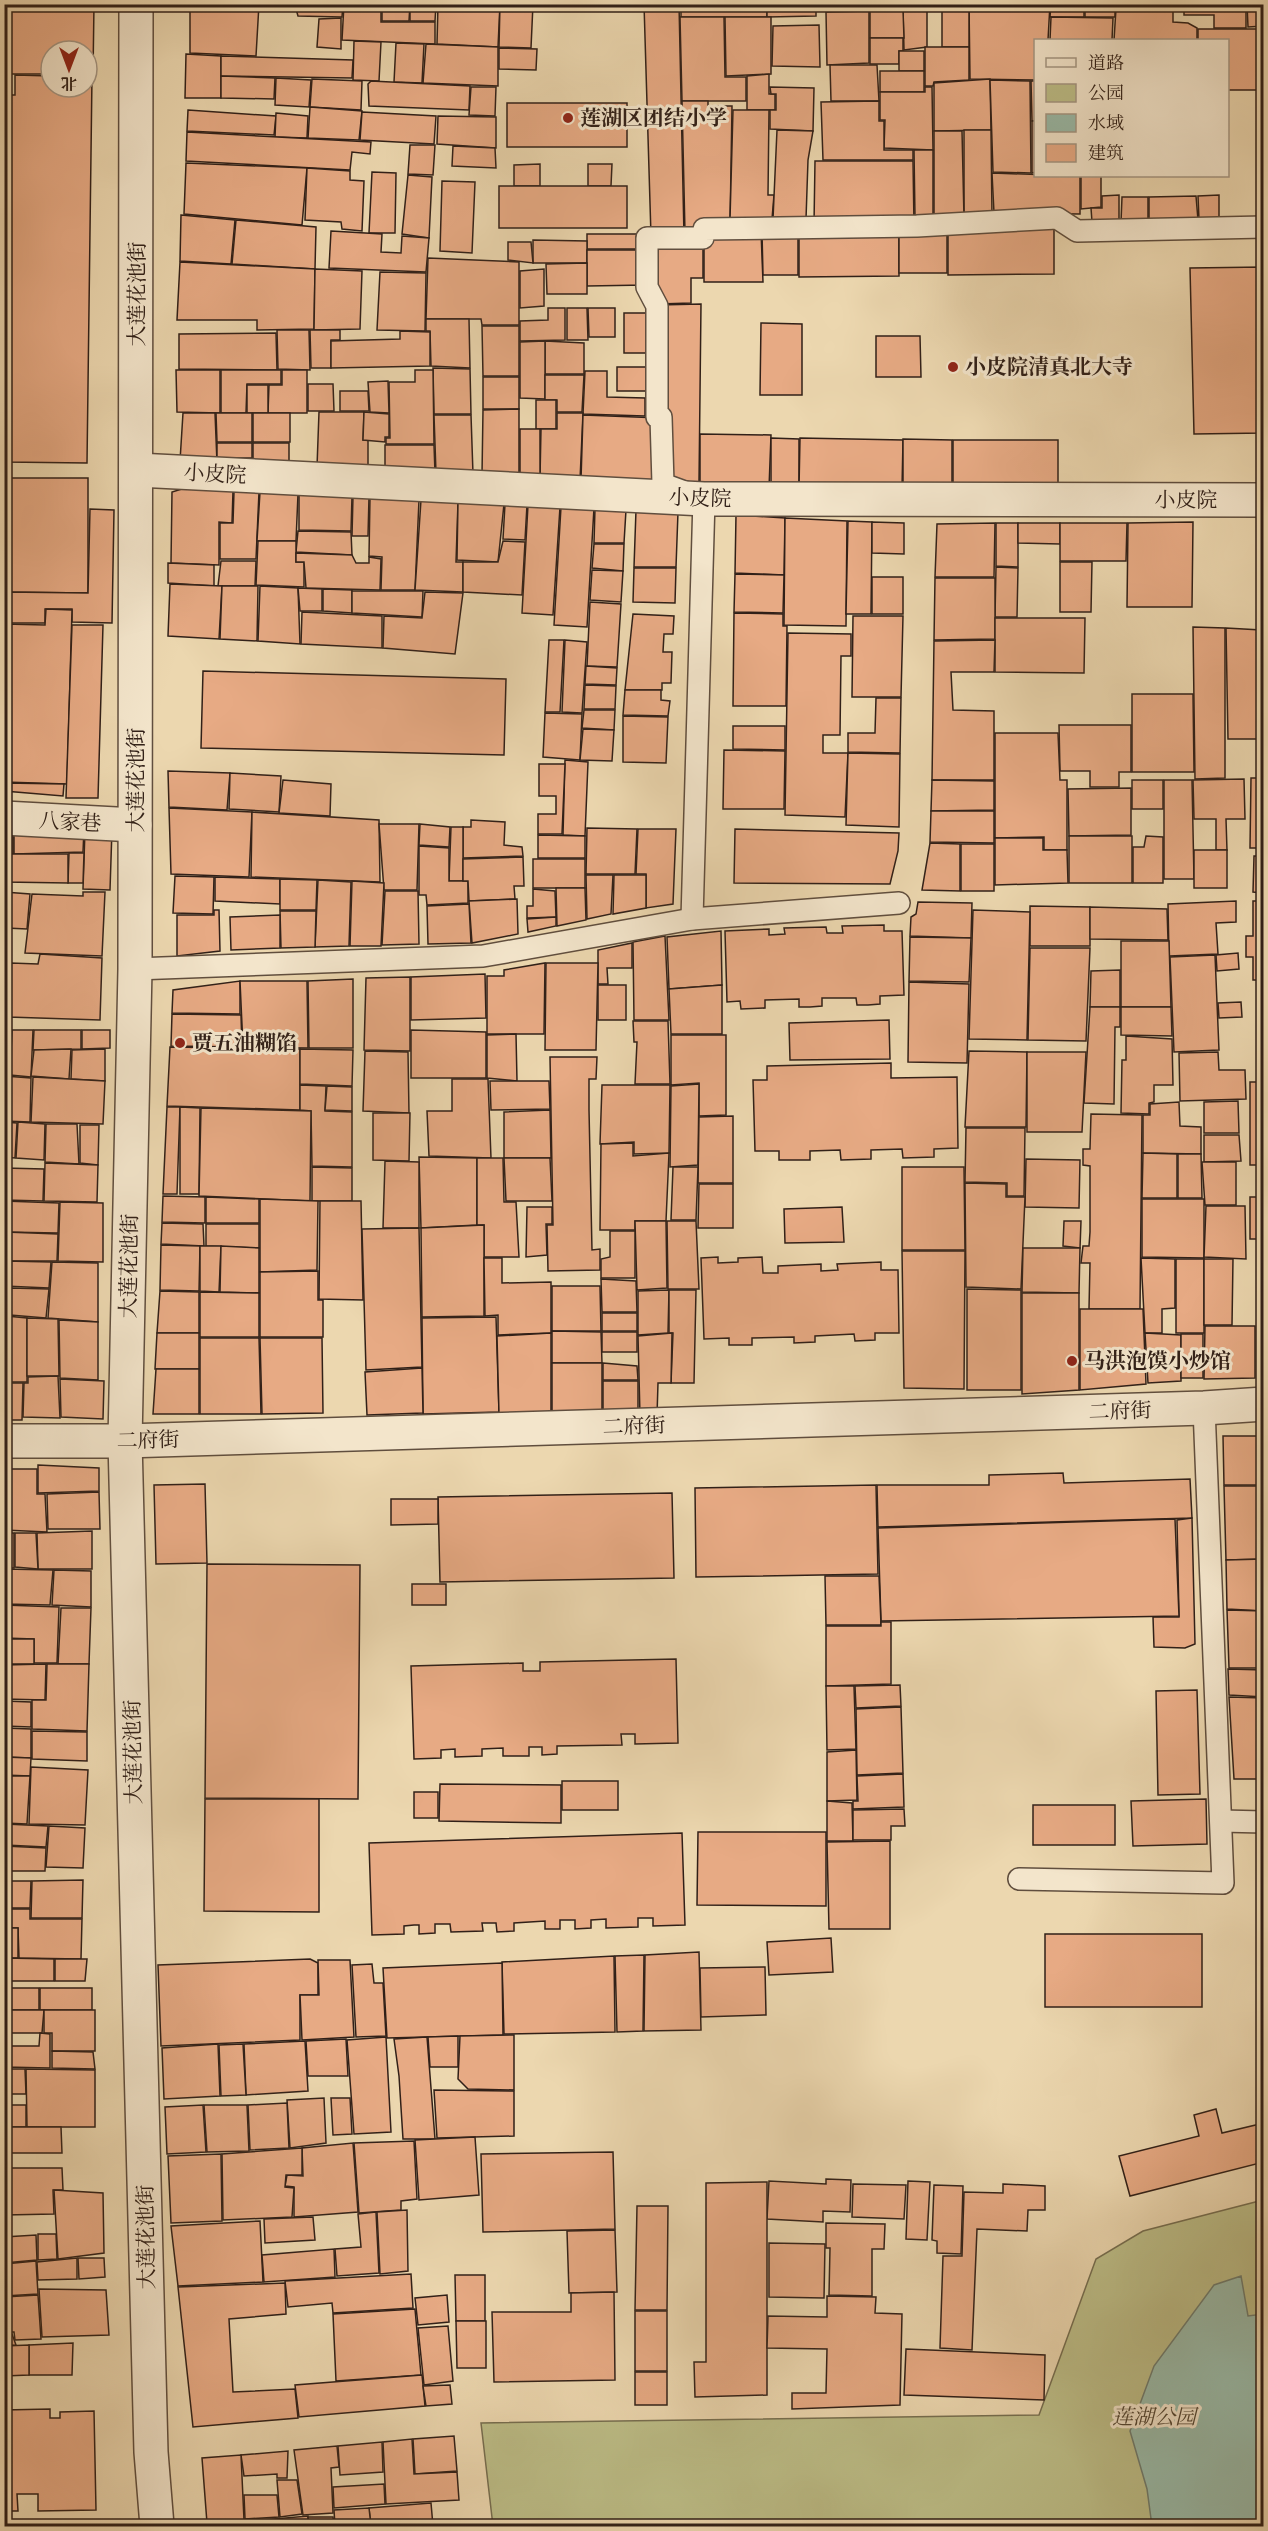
<svg xmlns="http://www.w3.org/2000/svg" width="1268" height="2531" font-family="Cardo,'Noto Serif SC',serif">
  <style>
    .green { fill: #bcbd87; stroke: #766e50; stroke-width: 1.5 }
    .water { fill: #99baa8; stroke: #6f7c6e; stroke-width: 1.5 }
    .building { fill: #e7aa84; stroke: #312018; stroke-width: 1.5 }
    .lines { fill: none; stroke-linecap: round; stroke-linejoin: round }
    .service-casing { stroke: #604e3e; stroke-width: 24 }
    .minor-casing { stroke: #604e3e; stroke-width: 36 }
    .tertiary-casing { stroke: #604e3e; stroke-width: 36 }
    .service { stroke: #f3e5cb; stroke-width: 21 }
    .minor { stroke: #f3e5cb; stroke-width: 33 }
    .tertiary { stroke: #f3e5cb; stroke-width: 33 }
    .poi-dot { fill: #8f2418; stroke: #f3e5cb; stroke-width: 2 }
    .labels { text-anchor: middle; stroke-width: 6; stroke-linejoin: round; paint-order: stroke }
    .poi-label { font-size: 21px; font-weight: bold; fill: #312018; stroke: #f3e5cb; text-anchor: start }
    .street-label { font-size: 21px; fill: #312018; stroke: #f3e5cb }
    .park-label { font-size: 21px; font-style: italic; fill: #544734; stroke: #f3e5cb }
  </style>
  <rect width="100%" height="100%" fill="#ecd7af"/>
  <filter id="stains"><feTurbulence type="fractalNoise" baseFrequency=".00333" numOctaves="4"/><feColorMatrix values="0 0 0 0 .2 0 0 0 0 .09 0 0 0 0 .02 0 0 0 .5 -.17"/></filter>
  <radialGradient id="worn" r=".72"><stop offset=".6" stop-color="#630" stop-opacity="0"/><stop offset="1" stop-color="#630" stop-opacity=".3"/></radialGradient>
  <!-- green -->
  <path class="green" d="M1263,2200V2526H493L481,2423L1039,2415L1096,2259L1143,2231Z"/>
  <!-- water -->
  <path class="water" d="M1241,2276L1248,2316L1263,2314V2526H1152L1147,2489L1130,2431L1154,2366L1214,2285Z"/>
  <!-- building -->
  <g class="building">
    <path d="M4,4H94L93,75H87V51H51V74H4Z"/>
    <path d="M190,4H259L256,56L190,53Z"/>
    <path d="M279,4H343L342,17L298,16L296,9L279,7Z"/>
    <path d="M344,4H381V22H435V44L342,40Z"/>
    <path d="M382,4H410L409,21H382Z"/>
    <path d="M410,4H436L435,21H410Z"/>
    <path d="M438,4H500L498,47L437,44Z"/>
    <path d="M500,4H533L531,48L499,47Z"/>
    <path d="M644,4H679L684,236H651Z"/>
    <rect x="681" y="4" width="86" height="13"/>
    <path d="M767,4H816V16L767,17Z"/>
    <path d="M826,4H869V9L826,11Z"/>
    <path d="M870,4H903V9L870,10Z"/>
    <rect x="903" y="4" width="65" height="5"/>
    <path d="M969,4H1050L1048,40H1036V80L970,79Z"/>
    <path d="M1051,4H1084V17H1050Z"/>
    <rect x="1085" y="4" width="30" height="13"/>
    <path d="M1184,4H1246V28H1214V15H1184Z"/>
    <path d="M1247,4H1264V26L1248,27Z"/>
    <path d="M1173,6V22L1188,23L1197,28V40H1114L1116,9Z"/>
    <path d="M903,10H927V47L904,50Z"/>
    <path d="M903,10L904,38H870V11Z"/>
    <path d="M942,10L969,11V47H942Z"/>
    <path d="M869,11V63L827,65L826,12Z"/>
    <path d="M680,17H724L725,77H746V101H682Z"/>
    <path d="M725,17H771V74L726,76Z"/>
    <path d="M1051,17L1113,18L1112,40H1050Z"/>
    <path d="M341,18V49L317,47L319,19Z"/>
    <path d="M819,25L820,67L772,66L773,26Z"/>
    <path d="M1198,29H1264V90H1228V40H1198Z"/>
    <path d="M870,38H903V51H899V64H870Z"/>
    <path d="M354,41L381,42L379,81L353,80Z"/>
    <path d="M396,43L424,44L422,83L394,82Z"/>
    <path d="M426,44L498,47V86L423,83Z"/>
    <path d="M925,47H969V80L934,82L933,86H925Z"/>
    <path d="M499,48L537,49L536,70L499,69Z"/>
    <rect x="899" y="51" width="25" height="20"/>
    <path d="M186,54L221,56V98H185Z"/>
    <path d="M221,56L353,60L352,78L221,76Z"/>
    <path d="M830,65H877L879,101H831Z"/>
    <rect x="880" y="71" width="44" height="21"/>
    <path d="M769,74V94H775V110H747V76Z"/>
    <path d="M15,75L51,76V87H87V76H92L87,463L4,462V95H15Z"/>
    <path d="M221,76L275,78L274,99L221,98Z"/>
    <path d="M276,78L311,80L309,107L275,105Z"/>
    <path d="M312,79L362,81L361,110L310,107Z"/>
    <path d="M990,79L991,130L934,131V83Z"/>
    <path d="M990,80L1030,81L1031,173L993,172Z"/>
    <path d="M371,81L470,86L469,110L369,106L368,84Z"/>
    <path d="M1031,81H1036V121H1032Z"/>
    <path d="M471,87H496L495,116L469,115Z"/>
    <path d="M770,87L814,88L813,131L770,129V110H776V94H771Z"/>
    <path d="M925,87H932L933,150L884,148L885,120H880V92H925Z"/>
    <path d="M682,101H708V106H732L730,227L685,233Z"/>
    <path d="M879,101V121H884V150H913V160H823L821,102Z"/>
    <rect x="507" y="103" width="120" height="44"/>
    <path d="M310,107L362,111L359,140L308,138Z"/>
    <path d="M188,110L276,116L274,135L187,131Z"/>
    <path d="M733,110H769L768,195H774L772,219H730Z"/>
    <path d="M362,112L436,116L434,144L360,140Z"/>
    <path d="M276,113L308,116L307,138L275,137Z"/>
    <path d="M438,116L496,117V148L437,144Z"/>
    <path d="M1032,121H1036V172L1032,173Z"/>
    <path d="M777,130L813,131L808,160L806,219H773Z"/>
    <path d="M964,130H991L992,217L964,218Z"/>
    <path d="M934,131H962L964,218H934Z"/>
    <path d="M187,132L371,142L370,154L352,152L350,170L186,161Z"/>
    <path d="M410,145H435L433,175L408,174Z"/>
    <path d="M453,146L495,148L496,168L452,166Z"/>
    <path d="M914,150H933V218H915Z"/>
    <path d="M815,161H913L914,225L814,224Z"/>
    <path d="M186,163L307,168L302,225L184,214Z"/>
    <path d="M540,164V186H514V165Z"/>
    <path d="M588,164H612L611,186H588Z"/>
    <path d="M307,168L350,171V180L364,181L362,231L342,229L341,222L305,220Z"/>
    <path d="M372,172L396,173L395,233H369Z"/>
    <path d="M992,173L1080,176V214L994,213Z"/>
    <path d="M408,175L432,177L429,238L402,234Z"/>
    <path d="M1081,176H1101V207L1081,209Z"/>
    <path d="M442,181L475,182L472,253L440,251Z"/>
    <rect x="499" y="186" width="128" height="42"/>
    <path d="M1119,195V222H1092L1091,208H1102V196Z"/>
    <path d="M1219,195V220H1199L1198,196Z"/>
    <path d="M1196,196L1198,220L1149,221V197Z"/>
    <path d="M1122,197H1148V222H1121Z"/>
    <path d="M181,215L235,220L231,264L180,261Z"/>
    <path d="M236,220L316,227L315,269L232,264Z"/>
    <path d="M948,224H1054V274L948,275Z"/>
    <path d="M899,227V276L799,277V229Z"/>
    <rect x="899" y="227" width="48" height="46"/>
    <path d="M331,231L382,234L381,252L401,253L402,236L429,238L426,272L329,268Z"/>
    <path d="M761,231L763,282H704V233Z"/>
    <path d="M762,232H798V275H763Z"/>
    <rect x="587" y="234" width="59" height="15"/>
    <path d="M533,240L587,241V263H533Z"/>
    <path d="M647,240H703V278H691V303L659,304Z"/>
    <path d="M508,242H531L533,263L508,260Z"/>
    <path d="M587,250H646V285L587,286Z"/>
    <path d="M428,258L519,262V325H482L481,319H426Z"/>
    <path d="M180,262L315,269L314,329L257,330V320H177Z"/>
    <path d="M587,263V294H547L546,264Z"/>
    <path d="M1264,267V433L1194,434L1190,268Z"/>
    <path d="M315,269L362,271L360,329L314,330Z"/>
    <path d="M544,269V306L520,308V271Z"/>
    <path d="M380,272L426,273L425,331L377,330Z"/>
    <path d="M701,304L699,483H663L658,305Z"/>
    <path d="M548,308H565V340L520,341V321L548,320Z"/>
    <path d="M567,308H587L588,340H567Z"/>
    <path d="M588,308H615V337H589Z"/>
    <rect x="624" y="313" width="33" height="40"/>
    <path d="M426,319H469L470,368L431,366L430,331H426Z"/>
    <path d="M761,323L802,324V395H760Z"/>
    <path d="M482,326H519V376H483Z"/>
    <path d="M277,330H309L310,370L278,369Z"/>
    <path d="M310,330H340V340H331V368H311Z"/>
    <path d="M400,331L430,332V366L331,368V341L400,339Z"/>
    <path d="M276,333L277,370L179,369V334Z"/>
    <path d="M876,336H920L921,377H876Z"/>
    <path d="M545,341L584,343V374H545Z"/>
    <path d="M545,341V399L520,398V342Z"/>
    <rect x="617" y="367" width="40" height="24"/>
    <path d="M433,368L470,369L471,414H434Z"/>
    <path d="M176,370H220V413L177,412Z"/>
    <path d="M221,370H281V384H247L246,413H221Z"/>
    <path d="M282,370H307V413H268L269,385H282Z"/>
    <path d="M415,370H433L434,444H386V438H390L389,382H415Z"/>
    <path d="M585,371H607V397L645,398V416L583,414Z"/>
    <path d="M545,375H584L582,412H557V400H545Z"/>
    <rect x="483" y="377" width="36" height="32"/>
    <path d="M388,381L389,413L370,412L368,382Z"/>
    <path d="M308,384H333L334,411H308Z"/>
    <rect x="247" y="385" width="21" height="28"/>
    <path d="M340,391H368L369,411H340Z"/>
    <rect x="536" y="400" width="20" height="29"/>
    <path d="M519,409V477L482,475L483,410Z"/>
    <path d="M319,412H364L363,440H368V469L317,467Z"/>
    <path d="M364,412L389,414V437H385V442L363,440Z"/>
    <path d="M183,413H215L217,463L180,461Z"/>
    <path d="M216,413H252V442H217Z"/>
    <rect x="253" y="413" width="37" height="29"/>
    <path d="M557,413H583L580,480L540,478L541,429H557Z"/>
    <path d="M434,415H471L473,474L436,473Z"/>
    <path d="M583,415L661,418L662,483L581,480Z"/>
    <path d="M520,429H540V478L520,477Z"/>
    <path d="M700,434L771,435L769,488L700,487Z"/>
    <path d="M771,438L799,439V488H771Z"/>
    <path d="M800,438L903,440L902,488H799Z"/>
    <path d="M903,439L952,440V488H903Z"/>
    <rect x="953" y="440" width="105" height="48"/>
    <rect x="217" y="443" width="35" height="15"/>
    <path d="M253,443H289V466L253,465Z"/>
    <path d="M385,445H434L435,473L385,470Z"/>
    <path d="M4,478H88V593L4,592Z"/>
    <path d="M185,488L233,491L232,523L219,522V565L171,563L172,492Z"/>
    <path d="M234,491L259,492L256,559H220V523H233Z"/>
    <path d="M260,492L298,494L296,541H257Z"/>
    <path d="M299,494L352,496L351,531L299,530Z"/>
    <path d="M353,496L369,497L368,536H352Z"/>
    <path d="M370,497L419,500L415,590H381L382,557L369,556Z"/>
    <path d="M421,500L458,502L456,562H463V592L415,590Z"/>
    <path d="M458,502L504,504L498,562L457,560Z"/>
    <path d="M505,504L527,505L525,540L503,539Z"/>
    <path d="M528,505L560,507L553,615L522,613Z"/>
    <path d="M561,507L594,508L587,627L554,625Z"/>
    <path d="M595,508L626,510L624,543H594Z"/>
    <path d="M90,509L114,510L112,623L72,622V609H45V623H4V592L88,593Z"/>
    <path d="M636,510L678,512L676,567H634Z"/>
    <path d="M736,515L785,518L784,575L735,573Z"/>
    <path d="M785,518L847,521L846,626L784,625Z"/>
    <path d="M848,521L872,522L871,614H846Z"/>
    <path d="M872,522L904,523V554L872,553Z"/>
    <path d="M1193,522L1192,607H1127L1128,523Z"/>
    <path d="M995,523L994,577H935L937,524Z"/>
    <path d="M996,523H1018V567L996,566Z"/>
    <path d="M1018,523H1060V544L1018,543Z"/>
    <path d="M1060,523H1127L1126,561H1060Z"/>
    <path d="M298,531L351,532L352,555L296,552Z"/>
    <path d="M258,541H296V562H304V587L256,585Z"/>
    <path d="M503,541L525,542L522,595L463,592V562H498Z"/>
    <path d="M594,544H624L623,571L592,568Z"/>
    <path d="M296,553L352,555L356,563H369V557L381,559L380,590L306,588L304,562H296Z"/>
    <path d="M221,561H256L255,586H218Z"/>
    <path d="M1060,562H1092L1091,612H1060Z"/>
    <path d="M168,563L214,565V586L168,583Z"/>
    <path d="M996,567L1018,568L1017,617H995Z"/>
    <path d="M634,568H676L675,603L633,602Z"/>
    <path d="M592,570L623,571L621,602L590,600Z"/>
    <path d="M735,574L784,575L783,613L734,612Z"/>
    <rect x="872" y="577" width="31" height="37"/>
    <path d="M935,578H995V639L934,640Z"/>
    <path d="M170,584L222,586L219,639L168,636Z"/>
    <path d="M222,586H258L257,641L220,639Z"/>
    <path d="M260,586L298,588L300,644L258,641Z"/>
    <path d="M298,588L322,589V611H300Z"/>
    <path d="M323,589L352,590V613L323,611Z"/>
    <path d="M1261,590H1264V658H1263Z"/>
    <path d="M352,591H423L422,617L352,613Z"/>
    <path d="M425,592L463,593L455,654L383,648L384,616L422,618Z"/>
    <path d="M590,602L621,604L617,667L587,666Z"/>
    <path d="M46,609L72,610L67,784L4,782V624L45,625Z"/>
    <path d="M302,612L382,616V648L301,644Z"/>
    <path d="M734,613L783,614V626H787L786,706H733Z"/>
    <path d="M633,614L674,616L673,634H664L663,652H672L671,683H662V690H625Z"/>
    <path d="M853,616H903L901,697H852Z"/>
    <path d="M995,618H1085L1084,673L995,672Z"/>
    <path d="M72,625H103L98,798H66Z"/>
    <path d="M1193,627L1225,628V778L1195,779Z"/>
    <path d="M1226,628L1261,630L1264,659V739H1228Z"/>
    <path d="M788,633L851,634V656H841L840,735H823V753H848L845,817L785,815Z"/>
    <path d="M549,640H564L560,712H545Z"/>
    <path d="M565,640L587,642L582,713L562,712Z"/>
    <path d="M995,640L994,672H951L953,710L994,711V780H932L934,641Z"/>
    <path d="M586,666L617,668L616,685L585,684Z"/>
    <path d="M203,671L506,679L504,755L201,748Z"/>
    <path d="M585,685L616,686L615,709H584Z"/>
    <path d="M625,690H661V700L670,701L668,716L623,715Z"/>
    <path d="M1132,694H1193L1194,772H1132Z"/>
    <path d="M876,698H901L900,753L848,752V733H875Z"/>
    <path d="M584,710H615L614,730L582,728Z"/>
    <path d="M545,713L582,714L580,760L543,757Z"/>
    <path d="M623,716L668,717L666,763L623,762Z"/>
    <path d="M1059,725H1131V772H1119V787H1090V771H1060Z"/>
    <path d="M733,726H785V750L733,749Z"/>
    <path d="M583,729L614,730L612,761L580,760Z"/>
    <path d="M995,733H1058L1060,780H1067V850H1044V837L995,838Z"/>
    <path d="M724,750L785,751L784,809H723Z"/>
    <path d="M848,753L900,754L899,827L846,825Z"/>
    <path d="M565,760L588,762L585,836L563,835Z"/>
    <path d="M539,764H565L562,834H538V814H556V796H539Z"/>
    <path d="M168,771L230,773L227,810L169,807Z"/>
    <path d="M230,773L281,776L279,812L229,809Z"/>
    <path d="M1251,778H1264V848H1250Z"/>
    <path d="M1244,779L1245,819H1226L1227,850H1216V819H1194L1193,780Z"/>
    <path d="M283,780L331,784L330,816L279,813Z"/>
    <path d="M932,780L994,781V810L931,811Z"/>
    <rect x="1132" y="780" width="31" height="29"/>
    <path d="M1164,780H1192L1194,879H1164Z"/>
    <path d="M4,783L64,784L63,796L4,791Z"/>
    <path d="M1131,788V835L1069,836L1068,789Z"/>
    <path d="M169,808L252,812L249,877L171,874Z"/>
    <path d="M931,811H994V843L930,842Z"/>
    <path d="M252,812L379,820L380,882L251,877Z"/>
    <path d="M471,820L505,822L504,845L522,847L523,856L463,858V827H471Z"/>
    <path d="M4,824L13,825V854L4,853Z"/>
    <path d="M379,824H419L417,890H384Z"/>
    <path d="M420,824L450,827L449,847L419,845Z"/>
    <path d="M14,825L84,829L83,852L14,854Z"/>
    <path d="M451,827H463V881H449Z"/>
    <path d="M587,828L637,829L635,874H586Z"/>
    <path d="M112,829L110,890L83,889L85,830Z"/>
    <path d="M638,829H676L673,904L646,908V874H636Z"/>
    <path d="M735,829L899,833L898,851L890,884L734,883Z"/>
    <path d="M538,835L585,836V858H538Z"/>
    <rect x="1069" y="836" width="63" height="47"/>
    <path d="M1146,836L1163,837V883H1133V847H1144Z"/>
    <path d="M995,838H1043V850H1067L1068,883L995,885Z"/>
    <path d="M930,843L960,844V891L922,890Z"/>
    <rect x="961" y="844" width="33" height="47"/>
    <path d="M419,846L449,848V881H468V903L427,905L426,895H419Z"/>
    <rect x="1194" y="850" width="33" height="38"/>
    <path d="M69,853H84L83,883H68Z"/>
    <path d="M4,854H68V883L4,882Z"/>
    <path d="M1254,856H1264V893L1253,892Z"/>
    <path d="M523,857L524,886H514L515,899L469,901L468,881H463V859Z"/>
    <rect x="533" y="859" width="52" height="29"/>
    <path d="M586,875H613L611,914L587,919Z"/>
    <path d="M614,875H646V908L613,914Z"/>
    <path d="M175,876L214,877L213,914L173,913Z"/>
    <path d="M215,877L280,879V904L215,901Z"/>
    <path d="M280,879L317,880L316,910H280Z"/>
    <path d="M318,880L351,882L349,946L315,947Z"/>
    <path d="M352,881L384,883L381,946H350Z"/>
    <path d="M556,888H585L586,920L557,926Z"/>
    <path d="M533,889L555,891L556,917L527,918V906H533Z"/>
    <path d="M385,891H418L419,944L382,945Z"/>
    <path d="M4,892L30,894L27,929L6,928Z"/>
    <path d="M83,892H105L102,956L25,953L32,894L83,896Z"/>
    <path d="M517,899L518,934L472,943L469,901Z"/>
    <path d="M1236,901V922L1216,923L1218,954L1169,956L1168,904Z"/>
    <path d="M1253,901H1264V980H1253V957H1246V936H1253Z"/>
    <path d="M918,902L972,903L971,938L910,936L911,917L916,914Z"/>
    <path d="M469,904L471,943L428,944L427,906Z"/>
    <path d="M1030,906L1090,907V946H1030Z"/>
    <path d="M1090,907L1167,909L1168,940L1090,939Z"/>
    <path d="M214,910H219L220,951L177,956V915H214Z"/>
    <path d="M973,910L1030,912L1027,1040L969,1039Z"/>
    <path d="M280,911H316L315,947L281,948Z"/>
    <path d="M280,915V948L231,950L230,917Z"/>
    <path d="M556,917V926L528,932L527,919Z"/>
    <path d="M4,920L6,928H10V953L4,952Z"/>
    <path d="M884,925V931H902L904,995L880,996V1004L868,1005H857L856,998H822V1006L810,1007H799V999L765,1000V1008L741,1009L740,1001L727,1002L725,931L769,929V935L785,934L784,928L826,927L827,933H843L842,926Z"/>
    <path d="M721,931L722,985L669,989L667,937Z"/>
    <path d="M665,936L669,1020H634L633,942Z"/>
    <path d="M910,937L971,938L969,982L909,981Z"/>
    <path d="M1121,941H1169L1171,1007H1121Z"/>
    <path d="M632,943V968H607L608,984H598V950Z"/>
    <path d="M1030,948H1090L1086,1041L1028,1040Z"/>
    <path d="M1238,953L1239,969L1217,971L1216,955Z"/>
    <path d="M40,954L102,958L100,1020L8,1017L11,963L38,964Z"/>
    <path d="M1215,955L1219,1050L1174,1052L1170,957Z"/>
    <path d="M545,963L544,1034H487V976H504V970Z"/>
    <path d="M546,963H598L596,1050H545Z"/>
    <path d="M1120,970V1007H1090L1091,971Z"/>
    <path d="M485,974L486,1018L411,1020V977Z"/>
    <path d="M410,977V1051L364,1050L366,978Z"/>
    <path d="M353,979V1048H309L308,981Z"/>
    <path d="M240,981V1014L172,1013L173,990Z"/>
    <path d="M240,981H307L308,1048L243,1047Z"/>
    <path d="M909,982L969,984L967,1063L908,1062Z"/>
    <rect x="598" y="985" width="28" height="35"/>
    <path d="M722,985V1034H671L669,989Z"/>
    <path d="M4,991H9L8,1017H4Z"/>
    <path d="M1241,1002L1242,1017L1219,1018L1218,1003Z"/>
    <path d="M1090,1007H1120V1027H1115L1114,1104L1084,1103Z"/>
    <path d="M1121,1007H1171L1172,1036L1121,1035Z"/>
    <path d="M172,1014L241,1015L242,1047L171,1046Z"/>
    <path d="M889,1020L890,1059L790,1060L789,1023Z"/>
    <path d="M633,1021H668L670,1084H635L637,1042H634Z"/>
    <path d="M4,1029H11L9,1075H4Z"/>
    <path d="M12,1030H33L31,1077L10,1075Z"/>
    <path d="M34,1030H81V1049L33,1050Z"/>
    <path d="M82,1030H110V1048L82,1049Z"/>
    <path d="M411,1030L486,1032V1078H411Z"/>
    <path d="M516,1034L517,1081L487,1078V1035Z"/>
    <path d="M671,1035H726V1115L699,1116V1083L671,1085Z"/>
    <path d="M1126,1036L1172,1039L1173,1085H1154V1102L1149,1103V1114L1121,1113L1122,1060H1126Z"/>
    <path d="M170,1047L300,1049V1110L167,1106Z"/>
    <path d="M71,1049L69,1079L31,1076L34,1050Z"/>
    <path d="M105,1049V1081L71,1079L72,1050Z"/>
    <path d="M300,1049L353,1050L352,1086L300,1084Z"/>
    <path d="M365,1051L408,1052L409,1113L363,1111Z"/>
    <path d="M969,1051L1027,1052L1026,1127H965Z"/>
    <path d="M1027,1052H1086L1082,1132H1027Z"/>
    <path d="M1218,1052L1219,1070H1245L1246,1099L1180,1101L1179,1053Z"/>
    <path d="M550,1057H597L596,1079H589V1110L592,1250L600,1249V1270L548,1271L547,1225H553Z"/>
    <path d="M891,1063V1078L957,1077L958,1148L934,1149V1157L903,1158L902,1149L871,1150V1159L841,1160L840,1150L810,1151V1160H779V1151H755L753,1080H767V1066Z"/>
    <path d="M4,1076L31,1078L30,1122L4,1121Z"/>
    <path d="M33,1077L105,1081L103,1124L31,1122Z"/>
    <path d="M452,1079H488L491,1158L429,1156L427,1111H452Z"/>
    <path d="M490,1081H549L550,1109L491,1110Z"/>
    <rect x="1250" y="1082" width="14" height="83"/>
    <path d="M699,1084L698,1165L670,1167L671,1086Z"/>
    <path d="M300,1085L326,1086L325,1111L352,1112V1167L312,1166L311,1111L300,1110Z"/>
    <path d="M602,1085H670L669,1153L634,1154V1142L600,1144Z"/>
    <path d="M327,1086L352,1087V1111L325,1110Z"/>
    <path d="M1238,1101L1239,1133H1204V1102Z"/>
    <path d="M1179,1102L1180,1126L1201,1127V1154L1143,1153V1115H1150V1104Z"/>
    <path d="M167,1107H180L177,1194H163Z"/>
    <path d="M180,1107L200,1108L199,1194H180Z"/>
    <path d="M201,1108L311,1111L310,1201L199,1196Z"/>
    <path d="M550,1110L551,1158H504V1112Z"/>
    <path d="M373,1113H410L409,1161L373,1160Z"/>
    <path d="M1091,1114L1142,1115L1140,1309H1089L1090,1263H1081L1083,1246H1089L1090,1232V1166L1083,1165V1149H1090Z"/>
    <path d="M733,1116V1183H698L699,1117Z"/>
    <path d="M4,1122L17,1123L15,1158L4,1157Z"/>
    <path d="M18,1122L45,1124L44,1160L16,1158Z"/>
    <path d="M46,1124H77L79,1164L45,1162Z"/>
    <path d="M80,1125H99L98,1165L80,1163Z"/>
    <path d="M966,1128H1025L1024,1196H1007V1183L965,1182Z"/>
    <path d="M1204,1135H1239L1241,1161L1204,1162Z"/>
    <path d="M633,1143V1156L669,1153L666,1221H635V1230H600L601,1144Z"/>
    <path d="M1143,1153L1177,1154V1198H1142Z"/>
    <path d="M1178,1154H1201L1202,1198H1178Z"/>
    <path d="M419,1157L477,1158V1225L421,1228Z"/>
    <path d="M477,1158H503L504,1202H516L519,1257H484V1225H477Z"/>
    <path d="M504,1158H550L552,1201H506Z"/>
    <path d="M1026,1159L1080,1160L1079,1208L1025,1207Z"/>
    <path d="M385,1161L419,1162V1228H383Z"/>
    <path d="M1202,1162H1236V1205H1205Z"/>
    <path d="M45,1163L98,1165L97,1202L44,1201Z"/>
    <path d="M312,1167L352,1168V1201H312Z"/>
    <path d="M673,1167H698L696,1220H671Z"/>
    <path d="M902,1167H964L965,1250H902Z"/>
    <path d="M4,1168L44,1169L43,1201L4,1200Z"/>
    <path d="M965,1183L1006,1184V1197H1025L1021,1289L966,1287Z"/>
    <path d="M699,1184H733V1228H698Z"/>
    <path d="M163,1196L205,1197V1223L162,1222Z"/>
    <path d="M206,1197L259,1199V1223H206Z"/>
    <rect x="1250" y="1197" width="14" height="42"/>
    <path d="M260,1199L318,1201L317,1270L260,1272Z"/>
    <path d="M1142,1199H1204V1258L1142,1257Z"/>
    <path d="M4,1201L59,1203L58,1233L4,1232Z"/>
    <path d="M320,1201H361L363,1300L319,1299Z"/>
    <path d="M60,1202L103,1203V1262L58,1261Z"/>
    <path d="M1206,1206H1245L1246,1259L1204,1257Z"/>
    <path d="M527,1207H552V1224H546L547,1255L526,1257Z"/>
    <path d="M842,1207L844,1242L785,1243L784,1209Z"/>
    <path d="M635,1221H666L667,1288L637,1290Z"/>
    <path d="M667,1221H696L699,1289H668Z"/>
    <path d="M1064,1221H1081L1080,1248L1063,1246Z"/>
    <path d="M162,1223L203,1224L204,1246L161,1244Z"/>
    <path d="M206,1224H259V1248L206,1246Z"/>
    <path d="M484,1225V1316L422,1317L421,1228Z"/>
    <path d="M419,1228L422,1367L366,1370L362,1229Z"/>
    <path d="M610,1231H635V1278H601V1259L610,1257Z"/>
    <path d="M5,1232L58,1234L57,1261H5Z"/>
    <path d="M161,1245L200,1246L199,1291L160,1290Z"/>
    <path d="M200,1246H221L219,1292L200,1291Z"/>
    <path d="M221,1246L259,1248V1293L220,1292Z"/>
    <path d="M1023,1248H1080L1079,1293L1022,1292Z"/>
    <path d="M902,1251H965L964,1389L904,1388Z"/>
    <path d="M718,1257V1263L738,1262V1258L762,1257L763,1273H778V1266L821,1264V1271L838,1270L837,1264L881,1262V1270H898L899,1333H875V1340L855,1341L854,1334L815,1336V1342L794,1343V1337L752,1338V1345H729V1338L704,1339L701,1258Z"/>
    <path d="M484,1258H502V1283L551,1282V1333L498,1335V1315L485,1316Z"/>
    <path d="M1141,1258L1175,1259V1308L1162,1309V1333H1145Z"/>
    <rect x="1176" y="1259" width="28" height="74"/>
    <path d="M1204,1259H1233L1232,1325H1204Z"/>
    <path d="M4,1261L51,1262L49,1288L4,1286Z"/>
    <path d="M52,1262L98,1263V1322L48,1318Z"/>
    <path d="M318,1271V1300H323V1337H260V1272Z"/>
    <path d="M601,1279L636,1281L637,1312H602Z"/>
    <path d="M552,1286H600L601,1331H552Z"/>
    <path d="M10,1288L49,1289L46,1318L10,1315Z"/>
    <path d="M967,1289L1021,1290V1390H967Z"/>
    <path d="M669,1290L668,1333L638,1335V1291Z"/>
    <path d="M669,1290H696L694,1383H671L673,1333H669Z"/>
    <path d="M160,1291L199,1292V1333H157Z"/>
    <path d="M200,1292L259,1293V1337H200Z"/>
    <path d="M1022,1293H1079V1390L1022,1394Z"/>
    <path d="M1080,1309H1143L1146,1384L1080,1390Z"/>
    <rect x="602" y="1313" width="35" height="18"/>
    <path d="M6,1316L27,1318V1382H4Z"/>
    <path d="M496,1317L499,1412L423,1414L422,1318Z"/>
    <path d="M27,1318L58,1319L59,1376H27Z"/>
    <path d="M59,1320L98,1322V1380L60,1378Z"/>
    <path d="M1205,1326H1255V1378L1204,1379Z"/>
    <path d="M552,1331L601,1332L602,1363H552Z"/>
    <rect x="602" y="1332" width="35" height="20"/>
    <path d="M157,1333H199V1369H155Z"/>
    <path d="M551,1333V1413L499,1414L497,1336Z"/>
    <path d="M672,1333L671,1383H658L657,1416H640L638,1336Z"/>
    <path d="M1145,1333L1181,1335V1381L1148,1383Z"/>
    <rect x="1181" y="1334" width="22" height="44"/>
    <path d="M200,1338H259L261,1414H200Z"/>
    <path d="M260,1338H322L323,1413L262,1414Z"/>
    <path d="M552,1363H602V1412L552,1413Z"/>
    <path d="M603,1363L637,1366L638,1380H603Z"/>
    <path d="M422,1368L423,1413L367,1415L365,1372Z"/>
    <path d="M156,1369H199V1414H153Z"/>
    <path d="M58,1376L60,1418L23,1417L24,1383H28V1377Z"/>
    <path d="M60,1379L104,1381L103,1419L61,1417Z"/>
    <rect x="603" y="1381" width="35" height="31"/>
    <path d="M5,1383H23L22,1420H4Z"/>
    <path d="M1223,1436H1264V1485H1224Z"/>
    <path d="M38,1465L99,1468V1491L38,1493Z"/>
    <path d="M4,1469H37V1494H45L47,1532L4,1530Z"/>
    <path d="M1063,1473L1064,1483L1190,1479L1192,1518L878,1527L877,1485H989V1475Z"/>
    <path d="M205,1484L207,1563L156,1564L154,1485Z"/>
    <path d="M876,1485L878,1574L696,1577L695,1488Z"/>
    <path d="M1224,1486H1264V1559L1226,1560Z"/>
    <path d="M99,1492L100,1529H48L47,1494Z"/>
    <path d="M672,1493L674,1578L440,1582L438,1497Z"/>
    <path d="M391,1499H438V1524L391,1525Z"/>
    <path d="M1192,1518L1195,1644L1185,1648L1154,1647L1153,1617H1179L1177,1520Z"/>
    <path d="M1175,1519L1179,1616L881,1621L878,1528Z"/>
    <path d="M92,1531V1569H38L37,1533Z"/>
    <rect x="4" y="1533" width="10" height="35"/>
    <path d="M15,1533H36L38,1569L15,1567Z"/>
    <path d="M1264,1559V1611L1227,1609L1226,1560Z"/>
    <path d="M207,1564L360,1565L358,1799L205,1798Z"/>
    <path d="M4,1569L53,1570L50,1605L4,1604Z"/>
    <path d="M54,1570L91,1571V1607L52,1605Z"/>
    <path d="M825,1576H879L881,1625H826Z"/>
    <rect x="412" y="1584" width="34" height="21"/>
    <path d="M4,1605L59,1607L57,1663H34V1639L4,1638Z"/>
    <path d="M61,1608H91L89,1664H58Z"/>
    <path d="M1227,1610L1264,1611V1668H1229Z"/>
    <path d="M881,1622H891V1684L826,1686V1626H881Z"/>
    <rect x="4" y="1639" width="30" height="25"/>
    <path d="M676,1659L678,1743L635,1744V1734H621L622,1745L557,1746V1754L542,1755V1747H529V1756H503V1748L482,1749V1756L455,1757V1749L441,1750V1758L414,1759L411,1666L523,1663V1671H540V1662Z"/>
    <path d="M46,1664L45,1700L4,1699V1665Z"/>
    <path d="M47,1664H89L87,1731L32,1729V1700H46Z"/>
    <path d="M1228,1669L1264,1670V1697L1229,1695Z"/>
    <path d="M900,1685L901,1706L856,1708L855,1686Z"/>
    <path d="M826,1686H854L856,1749L827,1750Z"/>
    <path d="M1197,1690L1200,1794L1158,1795L1156,1691Z"/>
    <path d="M1229,1697L1264,1698V1779H1234Z"/>
    <path d="M4,1701L31,1702V1727L4,1726Z"/>
    <path d="M901,1707L903,1773L857,1775L856,1709Z"/>
    <path d="M4,1728L31,1729V1758L4,1757Z"/>
    <path d="M32,1731L87,1732V1761L32,1759Z"/>
    <path d="M856,1750L857,1800L827,1801V1752Z"/>
    <path d="M4,1757L31,1758L30,1776L4,1775Z"/>
    <path d="M31,1767L88,1770L85,1825L29,1824Z"/>
    <path d="M903,1774L904,1807L853,1809V1801H858L857,1776Z"/>
    <path d="M4,1776H30L27,1824L4,1823Z"/>
    <rect x="562" y="1781" width="56" height="29"/>
    <path d="M440,1784L561,1785V1823L439,1821Z"/>
    <rect x="414" y="1792" width="24" height="26"/>
    <path d="M205,1799H319V1912L204,1911Z"/>
    <path d="M1206,1799L1207,1844L1133,1846L1131,1801Z"/>
    <path d="M827,1801L852,1803L853,1841H827Z"/>
    <rect x="1033" y="1805" width="82" height="40"/>
    <path d="M904,1809L905,1826H891V1840H853V1810Z"/>
    <path d="M5,1824L48,1826L46,1847L5,1845Z"/>
    <path d="M49,1826L85,1828L83,1868L46,1867Z"/>
    <path d="M698,1832H826V1906L697,1905Z"/>
    <path d="M682,1833L685,1925L653,1926V1918H638V1927L606,1928V1919L591,1920V1928L575,1929V1920H560V1929H545V1921L514,1923V1931L497,1932L496,1923H482L483,1931L451,1932L450,1924H435V1933L419,1934V1925H414L404,1926V1934L372,1935L369,1843Z"/>
    <path d="M890,1841V1929H829L827,1842Z"/>
    <path d="M4,1846L46,1848L45,1871H4Z"/>
    <path d="M83,1880L82,1918H31L32,1881Z"/>
    <path d="M4,1881H31L30,1908H4Z"/>
    <path d="M4,1909H30V1919H82L81,1959L19,1958L18,1928H4Z"/>
    <rect x="4" y="1928" width="14" height="30"/>
    <rect x="1045" y="1934" width="157" height="73"/>
    <path d="M831,1938L833,1972L769,1975L767,1942Z"/>
    <path d="M699,1952L701,2030L644,2031L645,1955Z"/>
    <path d="M644,1955L643,2031L617,2032L615,1956Z"/>
    <path d="M614,1956L615,2032L504,2034L502,1962Z"/>
    <path d="M4,1958L54,1959V1981H4Z"/>
    <path d="M55,1959H87L85,1981H55Z"/>
    <path d="M310,1959L318,1963V1995H300V2040L161,2046L158,1965Z"/>
    <path d="M318,1960H350L354,2037L302,2040L300,1995H319Z"/>
    <path d="M502,1963L503,2035L387,2038L383,1968Z"/>
    <path d="M372,1964L374,1983H383L386,2036L356,2037L352,1965Z"/>
    <path d="M765,1967L766,2015L701,2017L700,1968Z"/>
    <rect x="4" y="1988" width="35" height="22"/>
    <rect x="40" y="1988" width="52" height="22"/>
    <path d="M4,2010H44L42,2033H4Z"/>
    <path d="M44,2010H95V2051H52V2033H44Z"/>
    <path d="M40,2033L50,2034V2068L4,2067V2046H39Z"/>
    <path d="M514,2035V2090L468,2089L458,2079L460,2036Z"/>
    <path d="M458,2036V2067H430L428,2037Z"/>
    <path d="M386,2037L391,2132L354,2134L347,2040Z"/>
    <path d="M427,2037L435,2139H403L399,2076L394,2039Z"/>
    <path d="M346,2039L348,2076H308L306,2041Z"/>
    <path d="M305,2041L308,2091L246,2095L244,2044Z"/>
    <path d="M218,2044L220,2096L164,2099L162,2048Z"/>
    <path d="M243,2044L246,2095L221,2096L219,2045Z"/>
    <path d="M52,2051L93,2052L95,2069L52,2068Z"/>
    <path d="M4,2069H25L26,2094H4Z"/>
    <path d="M26,2069L95,2070V2127H27Z"/>
    <path d="M434,2090L514,2091V2136L437,2138Z"/>
    <path d="M324,2098L326,2143L290,2148L287,2100Z"/>
    <path d="M331,2098H350L352,2134L333,2135Z"/>
    <path d="M287,2103L289,2148L250,2150L248,2105Z"/>
    <rect x="4" y="2105" width="22" height="22"/>
    <path d="M203,2105L206,2152L167,2154L165,2107Z"/>
    <path d="M204,2105H247L249,2151L207,2152Z"/>
    <path d="M1216,2109L1222,2133L1264,2123V2162L1130,2196L1119,2156L1199,2136L1194,2115Z"/>
    <path d="M4,2127H61L62,2153H4Z"/>
    <path d="M475,2137L479,2195L419,2200L415,2140Z"/>
    <path d="M414,2141L417,2199L401,2201V2210L359,2213L354,2143Z"/>
    <path d="M353,2143L358,2212L294,2217V2187L285,2186L287,2175L303,2176L302,2148Z"/>
    <path d="M302,2148V2175H286L285,2187L294,2188L292,2217L223,2220L222,2154Z"/>
    <path d="M613,2152L615,2229L483,2232L481,2154Z"/>
    <path d="M221,2154L222,2221L171,2223L168,2156Z"/>
    <path d="M4,2168H62L63,2190H53L54,2214L4,2215Z"/>
    <path d="M826,2179L851,2180L850,2212L823,2211V2222L767,2219L769,2181L826,2184Z"/>
    <path d="M908,2181L930,2182L927,2240L906,2239Z"/>
    <path d="M767,2182V2395L695,2397L694,2362H706V2183Z"/>
    <path d="M853,2184L906,2185L904,2219L852,2217Z"/>
    <path d="M1003,2184L1045,2186V2210H1028L1027,2231L977,2229L972,2350L940,2348L943,2256H962L964,2192L1003,2193Z"/>
    <path d="M934,2185L963,2186L961,2254L937,2253V2241L932,2240Z"/>
    <path d="M54,2190L103,2193L104,2253L58,2259Z"/>
    <path d="M637,2206H668L667,2310H635Z"/>
    <path d="M407,2210L408,2271L380,2274L377,2212Z"/>
    <path d="M376,2212L379,2273L337,2276L335,2249L361,2247L358,2214Z"/>
    <path d="M313,2217L315,2240L265,2243L264,2219Z"/>
    <path d="M260,2221L263,2282L178,2286L171,2226Z"/>
    <path d="M826,2223L885,2224L884,2249H872V2296L829,2295L830,2248H826Z"/>
    <path d="M615,2230L617,2292L569,2293L567,2231Z"/>
    <path d="M38,2234H56L57,2259L38,2260Z"/>
    <path d="M36,2235L37,2260L4,2263V2237Z"/>
    <path d="M769,2243L825,2244L824,2298L769,2297Z"/>
    <path d="M334,2249L335,2277L264,2282L262,2255Z"/>
    <path d="M77,2258V2279L38,2280L37,2262Z"/>
    <path d="M78,2258H104L105,2277L79,2279Z"/>
    <path d="M36,2261L38,2294L4,2296V2264Z"/>
    <path d="M411,2274L413,2308L333,2313L332,2303L288,2307L285,2281Z"/>
    <path d="M455,2275H485V2321H456Z"/>
    <path d="M285,2283L286,2314L229,2319L233,2392L295,2389L298,2418L193,2427L178,2287Z"/>
    <path d="M39,2289L106,2290L109,2335L42,2337Z"/>
    <path d="M614,2292L615,2380L494,2382L492,2312H571V2293Z"/>
    <path d="M38,2295L41,2339L15,2340L14,2332H4V2297Z"/>
    <path d="M447,2295L449,2322L418,2325L415,2298Z"/>
    <path d="M827,2296L876,2297L875,2313L902,2314L900,2405L792,2409V2393H826L827,2349L767,2348L768,2316L827,2317Z"/>
    <path d="M415,2309L421,2375L336,2381L333,2314Z"/>
    <rect x="635" y="2311" width="32" height="60"/>
    <path d="M456,2321H486V2368H457Z"/>
    <path d="M448,2326L453,2381L424,2385L418,2328Z"/>
    <path d="M4,2334H12L16,2345L4,2346Z"/>
    <path d="M73,2343L72,2375H29V2345Z"/>
    <path d="M29,2345V2375L4,2376V2346Z"/>
    <path d="M906,2349L1045,2355L1044,2400L904,2395Z"/>
    <rect x="635" y="2372" width="32" height="33"/>
    <path d="M422,2375L425,2406L299,2417L295,2385Z"/>
    <path d="M450,2385L452,2404L426,2406L423,2386Z"/>
    <path d="M50,2409V2418H60V2412L94,2411L96,2510L38,2511V2494H17L18,2511H4V2410Z"/>
    <path d="M454,2436L457,2471L415,2474L413,2439Z"/>
    <path d="M412,2439L414,2474L457,2472L459,2500L386,2504L383,2442Z"/>
    <path d="M382,2442L383,2472L340,2475L338,2446Z"/>
    <path d="M337,2446L339,2467L331,2468L333,2513L303,2515L294,2450Z"/>
    <path d="M288,2451L287,2478H277V2474L244,2476L241,2455Z"/>
    <path d="M241,2455L244,2520L207,2523L202,2458Z"/>
    <path d="M277,2480H297L302,2514L280,2517Z"/>
    <path d="M384,2484L385,2504L334,2508L333,2487Z"/>
    <path d="M244,2495H277L279,2517L245,2519Z"/>
    <path d="M431,2503L433,2526H371L369,2508Z"/>
    <path d="M369,2508L371,2526H335L334,2510Z"/>
    <path d="M308,2516V2526H242L241,2522Z"/>
    <path d="M308,2517H333L334,2526H309Z"/>
    <path d="M240,2521L241,2526L207,2525Z"/>
  </g>
  <g class="lines">
    <!-- service casing -->
    <g class="service-casing">
      <g id="service">
        <path d="M692,919L704,499L663,484L661,417H657V306L647,287V238H703L704,229L917,226L1057,218L1077,231L1264,227"/>
        <path d="M135,969L483,956L692,919L899,903"/>
        <path d="M1221,1821L1264,1822"/>
        <path d="M1019,1879L1223,1883L1204,1408"/>
      </g>
    </g>
    <!-- minor casing -->
    <g class="minor-casing">
      <g id="minor">
        <path d="M137,470L704,499L1264,500"/>
        <path d="M4,818L135,825"/>
        <path d="M4,1441H125L1204,1408L1264,1404"/>
      </g>
    </g>
    <!-- tertiary casing -->
    <g class="tertiary-casing">
      <path id="tertiary" d="M136,4L135,969L125,1441L151,2452L157,2526"/>
    </g>
    <!-- service -->
    <use href="#service" class="service"/>
    <!-- minor -->
    <use href="#minor" class="minor"/>
    <!-- tertiary -->
    <use href="#tertiary" class="tertiary"/>
  </g>
  <!-- markers -->
  <g class="poi-dot">
    <circle cx="568" cy="118" r="6"/>
    <circle cx="953" cy="367" r="6"/>
    <circle cx="180" cy="1043" r="6"/>
    <circle cx="1072" cy="1361" r="6"/>
  </g>
  <g class="labels">
    <!-- poi labels -->
    <g class="poi-label">
      <text x="580" y="125">莲湖区团结小学</text>
      <text x="965" y="374">小皮院清真北大寺</text>
      <text x="192" y="1050">贾五油糊馅</text>
      <text x="1084" y="1368">马洪泡馍小炒馆</text>
    </g>
    <!-- street labels -->
    <g class="street-label">
      <text transform="translate(137 294) rotate(-90)" y="7">大莲花池街</text>
      <text transform="translate(215 474) rotate(3)" y="7">小皮院</text>
      <text transform="translate(700 498) rotate(2)" y="7">小皮院</text>
      <text x="1186" y="507">小皮院</text>
      <text transform="translate(136 780) rotate(-90)" y="7">大莲花池街</text>
      <text transform="translate(70 822) rotate(3)" y="7">八家巷</text>
      <text transform="translate(129 1266) rotate(-89)" y="7">大莲花池街</text>
      <text transform="translate(1120 1411) rotate(-2)" y="7">二府街</text>
      <text transform="translate(634 1426) rotate(-2)" y="7">二府街</text>
      <text transform="translate(148 1440) rotate(-1)" y="7">二府街</text>
      <text transform="translate(133 1752) rotate(-91)" y="7">大莲花池街</text>
      <text transform="translate(146 2237) rotate(-91)" y="7">大莲花池街</text>
    </g>
    <!-- park labels -->
    <g class="park-label">
      <text x="1154" y="2424">莲湖公园</text>
    </g>
  </g>
  <!-- margin -->
  <rect width="1268" height="2531" fill="none" stroke="#ecd7af" stroke-width="24"/>
  <rect x="6" y="6" width="1256" height="2519" fill="none" stroke="#312018" stroke-width="3"/>
  <rect x="12" y="12" width="1244" height="2507" fill="none" stroke="#312018" stroke-width="1.5"/>
  <!-- legend -->
  <rect x="1034" y="39" width="195" height="138" fill="#f3e5cb" stroke="#a59683" stroke-width="1.5"/>
  <rect x="1046" y="58" width="30" height="9" fill="#f3e5cb" stroke="#a59683" stroke-width="1.5"/>
  <text x="1088" y="69" font-size="18" fill="#312018">道路</text>
  <rect x="1046" y="84" width="30" height="18" fill="#bcbd87" stroke="#a59683" stroke-width="1.5"/>
  <text x="1088" y="99" font-size="18" fill="#312018">公园</text>
  <rect x="1046" y="114" width="30" height="18" fill="#99baa8" stroke="#a59683" stroke-width="1.5"/>
  <text x="1088" y="129" font-size="18" fill="#312018">水域</text>
  <rect x="1046" y="144" width="30" height="18" fill="#e7aa84" stroke="#a59683" stroke-width="1.5"/>
  <text x="1088" y="159" font-size="18" fill="#312018">建筑</text>
  <!-- north arrow -->
  <g transform="translate(69 69) rotate(180)"><circle r="28" fill="#f3e5cb" stroke="#a59683" stroke-width="1.5"/>
  <path d="M0-4.5L10 22L0 15L-10 22Z" fill="#8f2418"/>
  <text y="-9" font-size="16" font-weight="bold" text-anchor="middle" fill="#312018">北</text>
  </g>
  <rect width="100%" height="100%" filter="url(#stains)"/>
  <rect width="100%" height="100%" fill="url(#worn)"/>
</svg>
